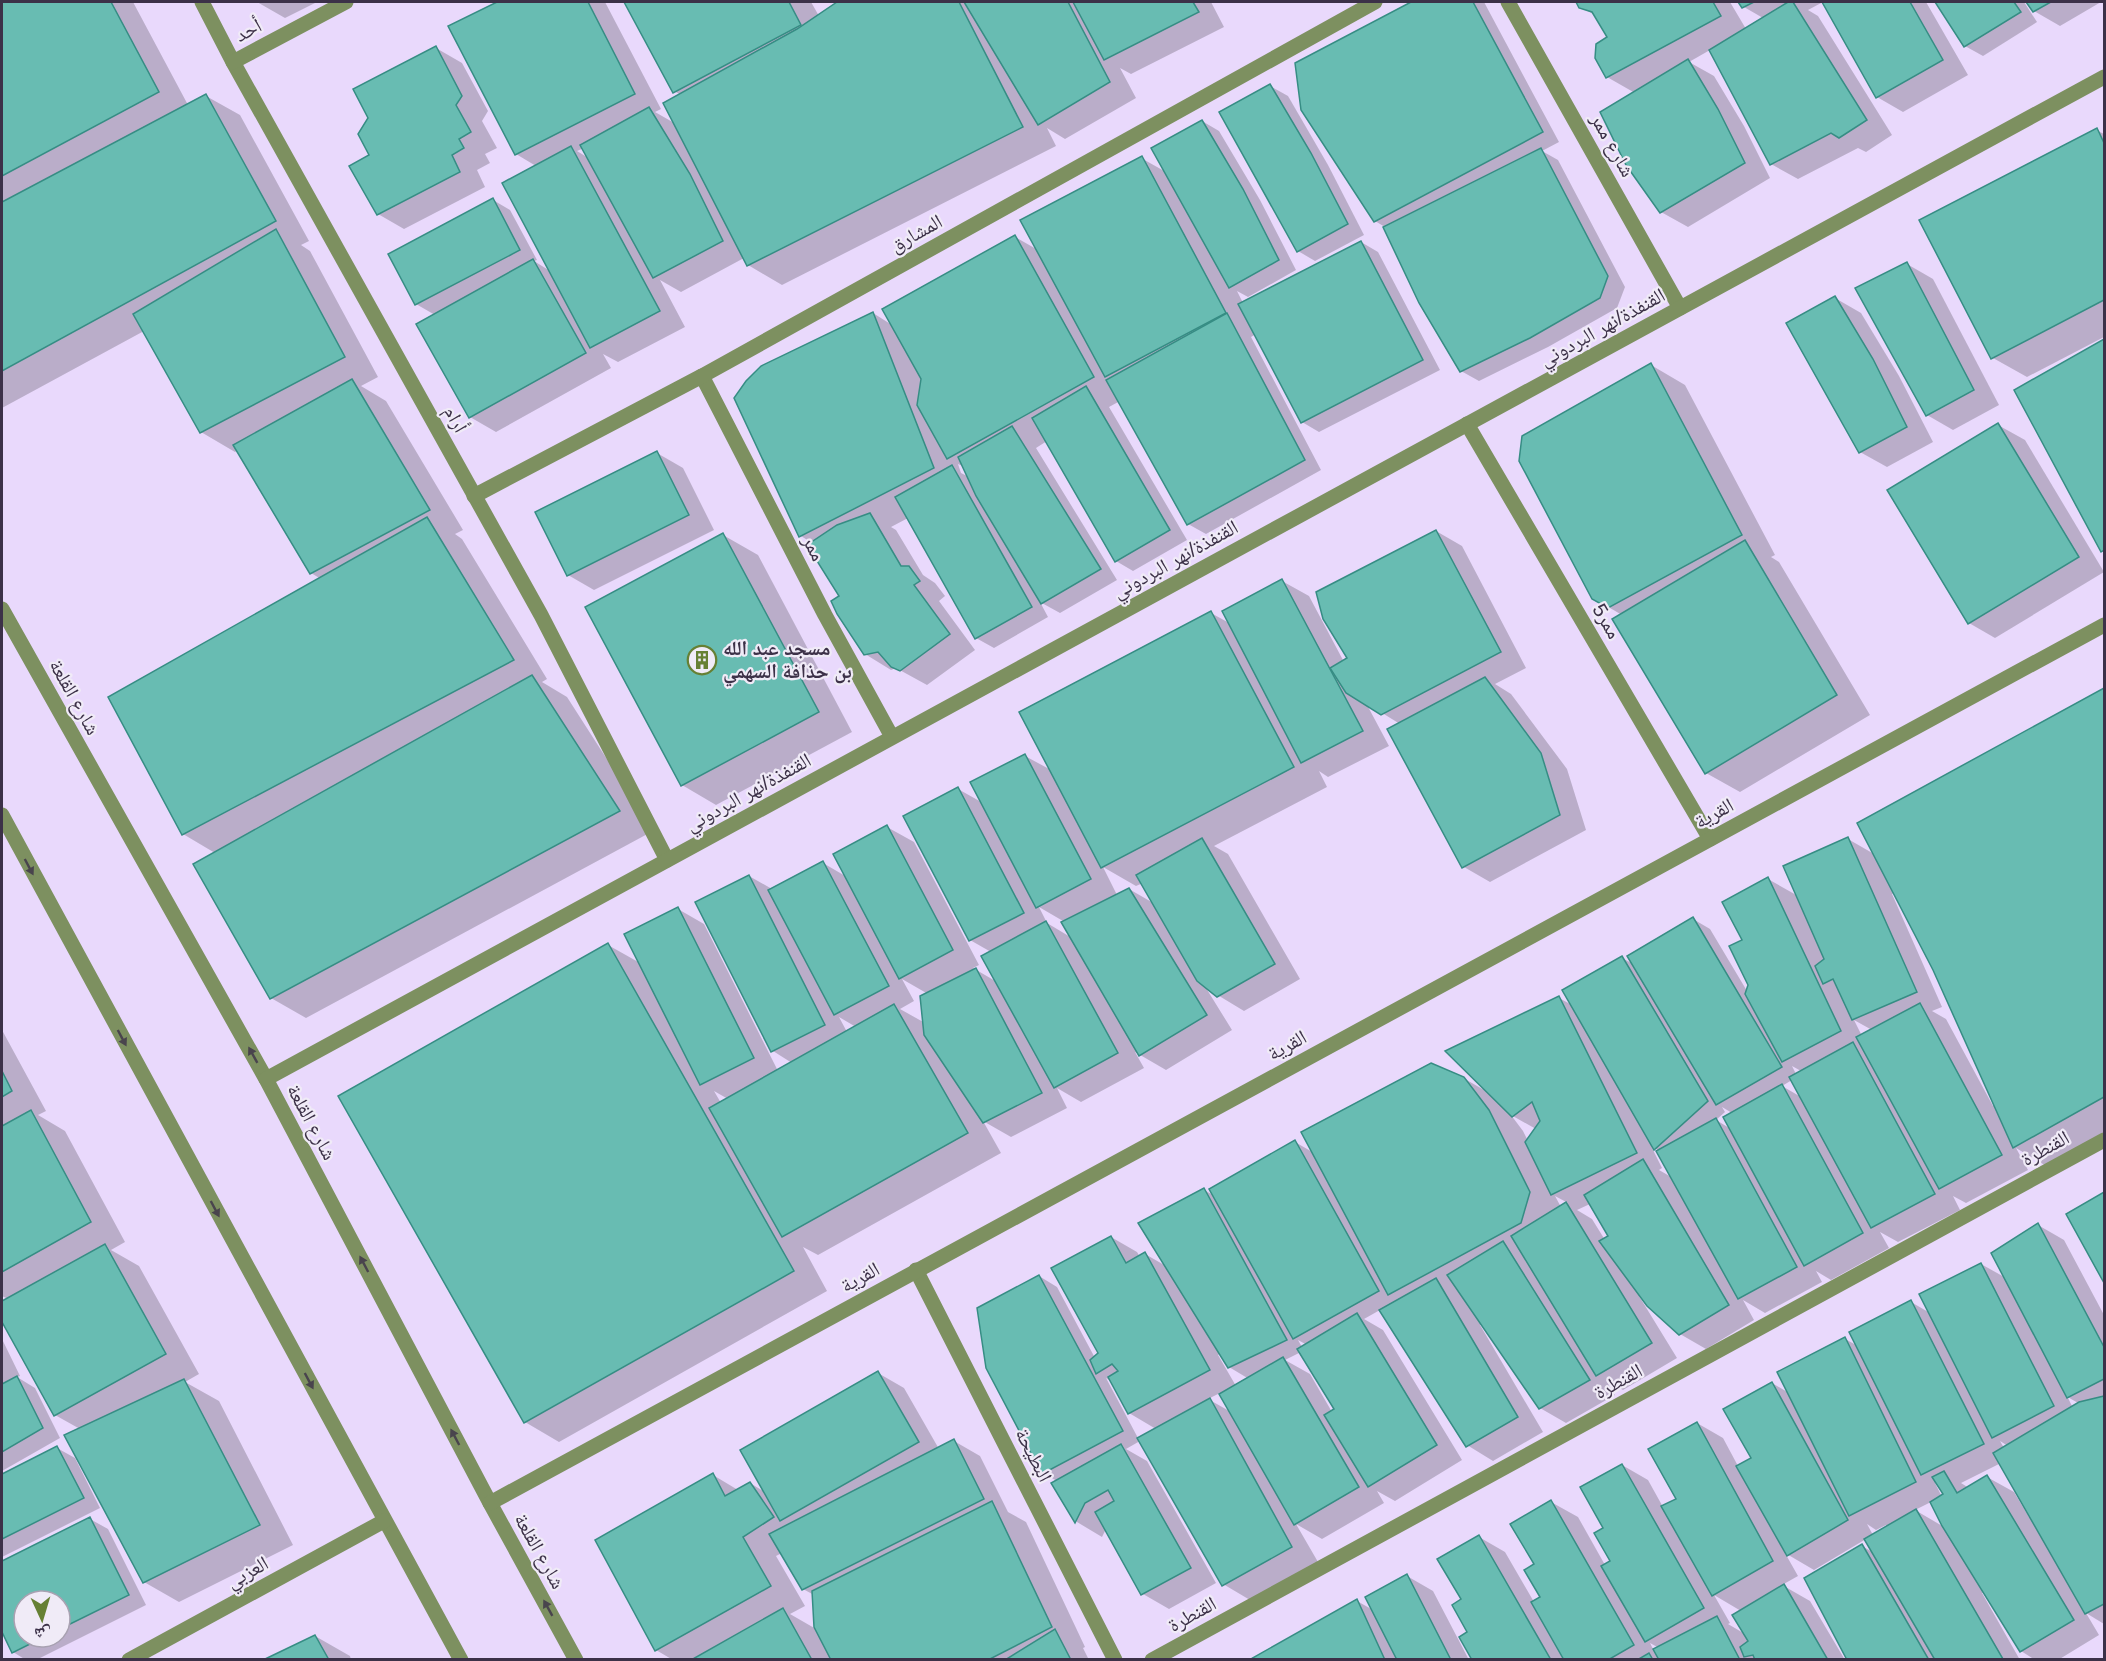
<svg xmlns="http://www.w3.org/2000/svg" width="2106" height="1661" font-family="Arial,'Noto Naskh Arabic',sans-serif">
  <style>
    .shadow { fill: #0003; fill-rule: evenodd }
    .building { fill: #68bcb2; stroke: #368d84; stroke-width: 1.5 }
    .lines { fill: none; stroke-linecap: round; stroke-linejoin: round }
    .minor { stroke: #7d9060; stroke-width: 15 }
    .oneway { fill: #49444d }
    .labels { text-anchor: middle; stroke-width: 4.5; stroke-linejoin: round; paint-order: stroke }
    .street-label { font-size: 20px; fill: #3c3148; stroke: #f0ebf7 }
    .poi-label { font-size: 20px; font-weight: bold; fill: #3c3148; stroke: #f0ebf7; text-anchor: start }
  </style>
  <rect width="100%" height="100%" fill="#e9d9fc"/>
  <!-- shadow -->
  <g class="shadow">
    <path d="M2,2H133L188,105L206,96L240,115L309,241L301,245L310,251L378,377L361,386L386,401L463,530L455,534L462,539L547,679L542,682L567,697L653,831L306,1018L271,998L195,864L215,853L183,834L321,579L311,573L238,450L235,452L201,432L144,331L2,408Z"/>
    <path d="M257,2H317L285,18Z"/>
    <path d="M500,2H605L661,109L655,112L676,124L681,95L674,91L626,2H811L819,16L840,2H1211L1224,27L1131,74L1120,68L1136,98L1065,139L1047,128L1056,146L782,285L748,265L744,258L681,292L660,280L685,327L618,362L603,354L611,368L496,432L470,417L435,315L416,304L493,200L510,210L537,260L534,261L550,271L536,166L516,154L450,27ZM584,148L590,159L577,151Z"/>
    <path d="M1414,2H1484L1559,142L1542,151L1558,160L1625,287L1617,308L1548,347L1479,381L1461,371L1385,227L1375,221L1296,64Z"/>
    <path d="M1577,2H1730L1746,29L1763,18L1744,7L1740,2H1926L1968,75L1903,112L1877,97L1823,2L1808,10L1818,16L1892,135L1866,152L1858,148L1798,179L1771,164L1710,50L1689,62L1714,76L1744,126L1770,178L1688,227L1661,212L1635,93L1607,77L1609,37L1597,16L1580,7Z"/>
    <path d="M1937,2H2024L2037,22L1983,56L1965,46Z"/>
    <path d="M2028,2H2101L2060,26L2034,11Z"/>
    <path d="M436,48L462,63L488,111L482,121L497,148L485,154L490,163L477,170L485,187L404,229L378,214L371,156Z"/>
    <path d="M1270,86L1288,96L1328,165L1364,235L1315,261L1298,251Z"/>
    <path d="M1202,121L1219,131L1260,200L1296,270L1248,297L1237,291L1243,303L1361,242L1378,252L1440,370L1319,432L1302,422L1256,334L1251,337L1321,470L1206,534L1188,524L1120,401L1109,407L1187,540L1133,571L1116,561L1047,441L1036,448L1117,580L1060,613L1040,602L1048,617L994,648L976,638L908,518L891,527L896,530L923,575L935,583L945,596L939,601L975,650L927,685L896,668L891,670L865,654L841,596L812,543L801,536L736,398L873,313L892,325L1015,237L1038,250L1141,158L1166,172ZM958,464L965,467L969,477L961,473Z"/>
    <path d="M2096,130L2104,134V337L2027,377L1993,358Z"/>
    <path d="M1907,264L1933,279L1999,405L1953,430L1927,415Z"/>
    <path d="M1835,298L1861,313L1899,376L1933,442L1887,467L1860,452Z"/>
    <path d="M2104,341V552L2102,551L2016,391Z"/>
    <path d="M1651,365L1685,385L1775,555L1771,557L1779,562L1870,715L1740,792L1706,773L1622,615L1593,598Z"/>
    <path d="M1998,425L2025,440L2104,572L1995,638L1969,623Z"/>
    <path d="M657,453L683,468L714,530L594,590L568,575Z"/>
    <path d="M1436,531L1462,546L1526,668L1495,684L1511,694L1567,769L1586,830L1490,882L1464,867L1400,724L1366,703L1389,746L1328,777L1319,771L1327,787L1214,846L1228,854L1300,979L1244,1011L1206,988L1232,1030L1166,1070L1135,1052L1144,1068L1081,1102L1057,1088L1067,1108L1011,1137L983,1121L1001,1153L818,1255L803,1247L827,1291L559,1442L525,1422L608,945L640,963L678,909L704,924L778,1071L792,1063L773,1051L697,902L749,876L772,889L823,863L847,877L887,827L914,842L979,965L973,968L997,982L991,952L970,940L958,789L983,803L1025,756L1051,770L1211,613L1231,624L1282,581L1309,596L1344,662L1349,658ZM1103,867L1136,886L1143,883L1155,904L1129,889L1117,895ZM1039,907L1063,921L1072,938L1047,923ZM902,979L928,994L925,1023L900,1009L914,1001ZM839,1017L856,1027L847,1032ZM714,1091L728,1099L721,1103Z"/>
    <path d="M723,535L758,555L852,732L716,805L682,785Z"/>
    <path d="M2104,689V1136L2048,1167L2016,1148L2028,1170L1966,1203L1953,1196L1960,1210L1898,1242L1880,1232L1889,1248L1831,1280L1816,1271L1822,1282L1765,1313L1743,1300L1754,1320L1706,1349L1680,1334L1641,1295L1639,1296L1677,1358L1623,1390L1606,1380L1615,1395L1566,1423L1540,1408L1482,1324L1480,1325L1543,1432L1493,1461L1467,1445L1380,1310L1364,1319L1383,1330L1462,1460L1395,1501L1377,1491L1384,1503L1322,1539L1296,1524L1318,1562L1250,1600L1223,1584L1140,1441L1126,1449L1147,1461L1216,1583L1169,1609L1143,1594L1106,1529L1102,1537L1077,1522L1053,1484L1057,1481L1043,1473L1039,1276L1057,1287L1095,1358L1100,1353L1111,1237L1137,1252L1140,1257L1145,1254L1166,1266L1204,1190L1215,1196L1295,1142L1314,1153L1463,1078L1486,1091L1559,998L1572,1005L1622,958L1635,965L1693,919L1710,929L1747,991L1750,985L1744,941L1768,879L1798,896L1848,839L1874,854L1859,824ZM1894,893L1934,970L1995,1104L1993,1106L1946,1019L1932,1011L1942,1007L1892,894ZM1854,1020L1872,1030L1862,1036ZM1792,1066L1801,1071L1796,1074ZM1792,1080L1801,1097L1782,1086ZM1722,1107L1732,1113L1731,1129L1716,1120L1725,1112ZM1511,1115L1536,1129L1528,1141L1523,1131ZM1651,1146L1658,1150L1673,1178L1659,1170L1662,1168ZM1555,1196L1568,1203L1561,1207ZM1590,1204L1610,1236L1605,1240L1592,1219L1577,1210ZM1298,1340L1307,1345L1302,1347ZM1301,1352L1336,1410L1332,1412L1310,1374L1285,1360ZM1221,1353L1229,1367L1249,1379L1236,1386L1218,1355ZM1106,1378L1112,1382L1129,1413L1156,1429L1138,1438ZM1220,1393L1231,1412L1208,1399Z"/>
    <path d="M2,1030L46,1111L38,1115L65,1131L125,1242L111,1250L139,1266L199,1374L185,1382L219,1401L293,1545L179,1602L144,1582L80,1429L55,1415L2,1319V1303L8,1299L2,1296Z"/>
    <path d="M2104,1194V1280L2068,1214Z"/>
    <path d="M2038,1225L2064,1240L2104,1315V1624L2086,1613L2099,1635L2058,1660H2035L2021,1651L1984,1592L1982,1593L2020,1660H1849L1862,1546L1874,1553L1866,1539L1814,1570L1785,1553L1798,1576L1782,1585L1810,1601L1845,1660H1473L1463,1600L1479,1537L1505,1552L1534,1602L1542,1598L1536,1565L1551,1502L1578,1517L1605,1565L1612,1562L1605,1529L1622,1465L1648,1480L1663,1507L1678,1499L1697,1423L1723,1438L1738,1466L1753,1459L1772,1383L1789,1393L1845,1339L1858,1346L1911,1302L1930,1313L1981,1264L2006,1278ZM2067,1396L2071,1399L2080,1404L2073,1408ZM2000,1441L2008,1446L2004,1448ZM2001,1463L2031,1516L2029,1517L2014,1492L1987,1477L1969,1488L1961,1483ZM1937,1482L1945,1495L1942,1497L1935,1483ZM1931,1502L1944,1527L1915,1510ZM1867,1524L1876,1530L1886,1525L1887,1528L1873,1535ZM1714,1595L1741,1611L1745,1634L1728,1624L1730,1623ZM1650,1643L1659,1648L1654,1651Z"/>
    <path d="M2,1339L20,1376L17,1377L35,1388L60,1438L2,1471Z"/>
    <path d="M878,1373L904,1388L939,1449L954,1441L980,1456L1008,1512L1026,1522L1085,1647L1083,1648L1089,1660H673L656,1650L713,1475L738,1490L750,1483L765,1492ZM782,1553L803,1589L814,1595L816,1629L790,1614L805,1606L776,1556Z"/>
    <path d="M57,1448L75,1458L100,1508L2,1557V1476Z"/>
    <path d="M90,1519L108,1529L146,1605L36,1660H26L13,1652L2,1629V1563ZM24,1601H60V1637H24Z"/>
    <path d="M1407,1576L1433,1591L1469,1660H1252L1357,1601L1373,1610Z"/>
    <path d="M315,1636L350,1656L351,1660H267Z"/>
  </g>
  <!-- building -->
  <g class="building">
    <path d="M2,2H111L159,92L2,176Z"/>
    <path d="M497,2H588L635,94L515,155L448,26Z"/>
    <path d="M624,2H789L801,25L673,93Z"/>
    <path d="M837,2H959L1023,127L747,266L663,103L797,29Z"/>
    <path d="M964,2H1068L1110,82L1038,125Z"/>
    <path d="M1073,2H1193L1199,12L1104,60Z"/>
    <path d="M1411,2H1473L1543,132L1374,222L1301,110L1295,63Z"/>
    <path d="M1576,2H1713L1721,16L1606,78L1595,58L1596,44L1607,37L1592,12L1579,8Z"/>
    <path d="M1738,2H1754L1742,8Z"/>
    <path d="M1788,2H1793L1867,120L1839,138L1831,133L1770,165L1709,50Z"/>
    <path d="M1822,2H1910L1943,60L1876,98Z"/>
    <path d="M1935,2H2014L2021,12L1964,47Z"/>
    <path d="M2026,2H2051L2033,12Z"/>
    <path d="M436,46L462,96L456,105L471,132L459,139L464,148L452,155L460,172L377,215L349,166L369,155L358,134L368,118L353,89Z"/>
    <path d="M1688,59L1718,109L1745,163L1660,213L1626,165L1600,112Z"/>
    <path d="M1270,84L1311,153L1348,224L1297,252L1219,112Z"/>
    <path d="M206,94L276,221L2,371V202Z"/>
    <path d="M649,107L690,174L723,241L653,278L580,145Z"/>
    <path d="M1202,120L1243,189L1279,260L1229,288L1151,148Z"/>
    <path d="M2097,128L2104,143V300L1991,359L1919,220Z"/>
    <path d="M571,146L660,311L590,348L502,183Z"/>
    <path d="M1541,148L1608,276L1600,298L1530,338L1460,372L1419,303L1383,227Z"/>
    <path d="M1142,156L1226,313L1105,377L1020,220Z"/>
    <path d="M493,198L520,250L415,305L388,254Z"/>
    <path d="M276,229L345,357L200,433L133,314Z"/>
    <path d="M1015,235L1094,377L947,459L917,405L921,379L882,309Z"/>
    <path d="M1361,241L1423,360L1301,423L1238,304Z"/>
    <path d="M533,259L586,353L469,418L416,324Z"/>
    <path d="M1907,262L1974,390L1926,416L1855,288Z"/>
    <path d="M1835,296L1873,359L1907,427L1859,453L1786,323Z"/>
    <path d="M873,312L934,468L799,537L734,398L746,381L761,366Z"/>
    <path d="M1227,313L1305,460L1187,525L1106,380Z"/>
    <path d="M2104,339V550L2101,552L2014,390Z"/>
    <path d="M1651,363L1742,535L1608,608L1592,599L1519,461L1522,436Z"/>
    <path d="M352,379L430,510L310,574L233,445Z"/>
    <path d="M1086,386L1170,530L1115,562L1032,418Z"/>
    <path d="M1998,423L2079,557L1968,624L1887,490Z"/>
    <path d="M1012,426L1101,569L1041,604L976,496L958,457Z"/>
    <path d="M657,451L689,515L567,576L535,512Z"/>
    <path d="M952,465L1032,607L975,639L895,497Z"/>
    <path d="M870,513L901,566H909L920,581L914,585L950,634L900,671L891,667L878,652L864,655L837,614L831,601L839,596L807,545L837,525Z"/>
    <path d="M427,517L514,660L182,835L108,697Z"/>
    <path d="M1436,530L1501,652L1381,715L1346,693L1330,668L1347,658L1323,619L1316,592Z"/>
    <path d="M723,533L819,712L681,786L585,607Z"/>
    <path d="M1745,540L1837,695L1705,774L1612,619Z"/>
    <path d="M1282,579L1363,731L1301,763L1222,611Z"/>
    <path d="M1211,611L1294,767L1101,868L1019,712Z"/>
    <path d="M532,675L620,811L270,999L193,864Z"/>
    <path d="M1485,677L1541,753L1560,815L1462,868L1387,729Z"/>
    <path d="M2104,688V1097L2013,1148L1933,970L1857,823Z"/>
    <path d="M1025,754L1091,879L1036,908L970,782Z"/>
    <path d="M958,787L1024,913L969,941L903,816Z"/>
    <path d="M887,825L953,950L899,979L833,854Z"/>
    <path d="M1848,837L1917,992L1852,1020L1833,979L1823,984L1815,966L1824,959L1783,866Z"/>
    <path d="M1202,838L1275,964L1217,997L1197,981L1136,875Z"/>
    <path d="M823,861L889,986L834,1015L768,890Z"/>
    <path d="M749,875L825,1025L771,1052L695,902Z"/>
    <path d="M1768,877L1841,1031L1782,1062L1745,994L1748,985L1729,946L1742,940L1722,902Z"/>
    <path d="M1129,888L1207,1015L1139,1056L1061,922Z"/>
    <path d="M678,907L754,1058L700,1085L624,934Z"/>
    <path d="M1693,917L1782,1067L1716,1105L1627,956Z"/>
    <path d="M1046,921L1118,1053L1054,1088L981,956Z"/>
    <path d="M608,943L794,1271L524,1423L338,1096Z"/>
    <path d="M1622,956L1708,1101L1654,1150L1562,990Z"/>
    <path d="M976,968L1042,1093L983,1123L924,1035L920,996Z"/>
    <path d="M1559,996L1637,1153L1551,1195L1525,1142L1540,1121L1532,1102L1512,1117L1445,1051Z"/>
    <path d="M1920,1003L2002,1155L1939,1189L1856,1037Z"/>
    <path d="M894,1004L968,1133L782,1237L709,1108Z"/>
    <path d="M1853,1042L1935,1194L1871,1228L1789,1077Z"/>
    <path d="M1431,1063L1464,1077L1489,1110L1530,1192L1521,1223L1388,1295L1301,1132Z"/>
    <path d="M2,1071L12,1091L2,1097Z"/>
    <path d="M1782,1084L1863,1233L1804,1266L1723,1117Z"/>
    <path d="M31,1110L91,1222L2,1272V1126Z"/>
    <path d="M1716,1118L1797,1267L1738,1299L1656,1151Z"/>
    <path d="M1295,1140L1379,1291L1293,1339L1209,1189Z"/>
    <path d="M1643,1159L1729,1305L1679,1335L1647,1306L1599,1241L1608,1236L1584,1195Z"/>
    <path d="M1204,1188L1287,1340L1228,1368L1138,1223Z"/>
    <path d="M2104,1192V1283L2066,1214Z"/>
    <path d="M1566,1202L1652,1343L1596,1376L1511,1236Z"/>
    <path d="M2038,1223L2104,1347V1379L2067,1398L1991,1253Z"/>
    <path d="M1111,1236L1126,1263L1145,1252L1210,1370L1128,1414L1108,1377L1118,1371L1112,1364L1096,1374L1090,1360L1098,1353L1051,1268Z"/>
    <path d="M1503,1241L1590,1380L1539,1409L1447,1275Z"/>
    <path d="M105,1244L166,1354L54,1416L2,1322V1301Z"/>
    <path d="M1981,1263L2054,1406L1992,1438L1919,1294Z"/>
    <path d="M1039,1275L1123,1431L1042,1474L986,1368L977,1308Z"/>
    <path d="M1436,1278L1518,1417L1466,1447L1379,1310Z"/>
    <path d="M1911,1300L1984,1444L1921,1475L1849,1332Z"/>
    <path d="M1357,1313L1437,1445L1368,1487L1324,1415L1334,1409L1297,1349Z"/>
    <path d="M1845,1337L1916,1482L1849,1516L1777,1372Z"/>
    <path d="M1283,1357L1359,1487L1294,1525L1219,1394Z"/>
    <path d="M878,1371L919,1442L780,1521L740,1450Z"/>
    <path d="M17,1376L43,1428L2,1452V1384Z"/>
    <path d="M184,1379L260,1525L143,1583L64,1435Z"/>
    <path d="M1772,1382L1848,1520L1787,1556L1736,1466L1751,1458L1723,1409Z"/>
    <path d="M2104,1396V1604L2085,1614L1993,1453L2079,1402Z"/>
    <path d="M1210,1398L1292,1547L1222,1586L1137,1438Z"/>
    <path d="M1697,1422L1773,1561L1712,1596L1661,1506L1676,1499L1648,1449Z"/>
    <path d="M954,1439L984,1499L802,1590L769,1534Z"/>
    <path d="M1121,1444L1191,1568L1141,1595L1095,1512L1114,1501L1108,1490L1085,1503L1075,1523L1051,1483Z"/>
    <path d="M57,1446L84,1498L2,1539V1474Z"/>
    <path d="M1622,1464L1704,1608L1645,1642L1601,1566L1610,1561L1594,1533L1603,1528L1580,1487Z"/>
    <path d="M1944,1471L1957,1493L1987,1475L2074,1620L2020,1652L1942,1526L1930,1502L1943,1494L1932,1477Z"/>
    <path d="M713,1473L725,1496L750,1482L774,1517L743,1537L771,1586L655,1651L595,1540Z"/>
    <path d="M1551,1500L1634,1645L1608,1660H1564L1531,1602L1540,1597L1524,1570L1534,1564L1510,1524Z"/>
    <path d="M992,1501L1052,1627L988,1660H831L814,1627L812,1591Z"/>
    <path d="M1916,1509L2003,1659L1935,1660L1864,1539Z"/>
    <path d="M90,1517L129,1595L60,1629V1601H24V1637H44L12,1653L2,1632V1561Z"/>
    <path d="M1479,1535L1551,1660H1472L1459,1637L1467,1632L1452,1605L1461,1599L1437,1559Z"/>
    <path d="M1862,1544L1929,1660H1847L1804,1578Z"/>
    <path d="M1407,1574L1451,1660H1397L1365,1597Z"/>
    <path d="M1784,1584L1828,1660H1755L1753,1655L1744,1657L1740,1647L1748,1641L1732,1615Z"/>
    <path d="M1357,1599L1385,1660H1249Z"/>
    <path d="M783,1608L812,1660H691Z"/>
    <path d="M1717,1616L1740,1660H1659L1653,1649Z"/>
    <path d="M1055,1629L1071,1660H1005Z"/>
    <path d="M315,1635L329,1660H263Z"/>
    <path d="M1649,1653L1653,1660H1637Z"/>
  </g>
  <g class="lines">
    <!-- minor -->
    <g class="minor">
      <path d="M202,2L233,62L541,615L667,860"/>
      <path d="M1508,2L1680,308"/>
      <path d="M233,62L346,2"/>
      <path d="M702,376L825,615L892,737"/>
      <path d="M1467,424L1710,839"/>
      <path d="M474,496L702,376L1375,2"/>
      <path d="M2,609L266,1079L490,1503L576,1660"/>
      <path d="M2,815L461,1660"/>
      <path d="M266,1079L2104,77"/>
      <path d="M916,1270L1115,1660"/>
      <path d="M490,1503L2104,625"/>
      <path d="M129,1660L384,1521"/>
      <path d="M1152,1660L2104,1140"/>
    </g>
  </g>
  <!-- one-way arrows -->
  <defs><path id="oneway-solid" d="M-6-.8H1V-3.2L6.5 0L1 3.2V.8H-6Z" transform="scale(1.5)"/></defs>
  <g class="oneway">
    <use href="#oneway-solid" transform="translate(29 867) rotate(62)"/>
    <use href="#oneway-solid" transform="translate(122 1038) rotate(62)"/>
    <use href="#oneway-solid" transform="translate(253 1055) rotate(-119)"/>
    <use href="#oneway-solid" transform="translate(215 1209) rotate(62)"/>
    <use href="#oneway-solid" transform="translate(364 1264) rotate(-118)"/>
    <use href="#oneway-solid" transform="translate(309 1381) rotate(62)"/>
    <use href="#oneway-solid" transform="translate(455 1437) rotate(-118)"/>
    <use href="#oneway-solid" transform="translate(548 1608) rotate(-119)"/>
  </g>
  <!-- icons -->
  <defs>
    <g id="building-ring" transform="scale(1.5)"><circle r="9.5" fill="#f0ebf7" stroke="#668034" stroke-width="1.5"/><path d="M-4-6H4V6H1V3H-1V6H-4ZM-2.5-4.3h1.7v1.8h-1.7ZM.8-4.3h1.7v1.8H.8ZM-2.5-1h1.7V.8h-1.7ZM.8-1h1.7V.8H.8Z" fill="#668034"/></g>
  </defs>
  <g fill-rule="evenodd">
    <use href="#building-ring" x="702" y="660"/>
  </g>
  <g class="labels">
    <!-- street labels -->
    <g class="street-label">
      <text transform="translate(248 30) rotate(-28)" y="7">أحد</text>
      <text transform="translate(1613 145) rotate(61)" y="7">شارع ممر</text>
      <text transform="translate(916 233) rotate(-29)" y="7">المشارق</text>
      <text transform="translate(1602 327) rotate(-29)" y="7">القنفذة/نهر البردوني</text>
      <text transform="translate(456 419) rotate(61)" y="7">أرام</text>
      <text transform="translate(814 548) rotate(63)" y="7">ممر</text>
      <text transform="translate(1175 559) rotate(-29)" y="7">القنفذة/نهر البردوني</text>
      <text transform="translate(1607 621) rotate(60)" y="7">ممر5</text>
      <text transform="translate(75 697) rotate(61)" y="7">شارع القلعة</text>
      <text transform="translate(748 792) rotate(-29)" y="7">القنفذة/نهر البردوني</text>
      <text transform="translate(1714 813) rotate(-29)" y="7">القرية</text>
      <text transform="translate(1287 1045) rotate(-29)" y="7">القرية</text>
      <text transform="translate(312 1122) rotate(62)" y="7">شارع القلعة</text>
      <text transform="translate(2045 1148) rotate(-29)" y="7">القنطرة</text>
      <text transform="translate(860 1277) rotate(-29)" y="7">القرية</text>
      <text transform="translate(1618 1381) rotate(-29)" y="7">القنطرة</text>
      <text transform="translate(1034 1455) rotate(63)" y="7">البطيحة</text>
      <text transform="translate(540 1551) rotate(61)" y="7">شارع القلعة</text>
      <text transform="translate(247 1572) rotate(-29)" y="7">العزبي</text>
      <text transform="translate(1192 1614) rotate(-29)" y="7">القنطرة</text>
    </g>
    <!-- poi labels -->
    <g class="poi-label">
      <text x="723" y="655">مسجد عبد الله<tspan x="723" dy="23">بن حذافة السهمي</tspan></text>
    </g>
  </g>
  <!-- border -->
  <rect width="2106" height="1661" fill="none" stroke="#3c3148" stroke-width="6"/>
  <!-- north arrow -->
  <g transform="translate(42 1619) rotate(176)"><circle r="28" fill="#f0ebf7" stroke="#a8a1b1" stroke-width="1.5"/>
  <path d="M0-4.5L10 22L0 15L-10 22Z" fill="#668034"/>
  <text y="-9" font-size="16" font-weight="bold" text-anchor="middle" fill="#3c3148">ش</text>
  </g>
</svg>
